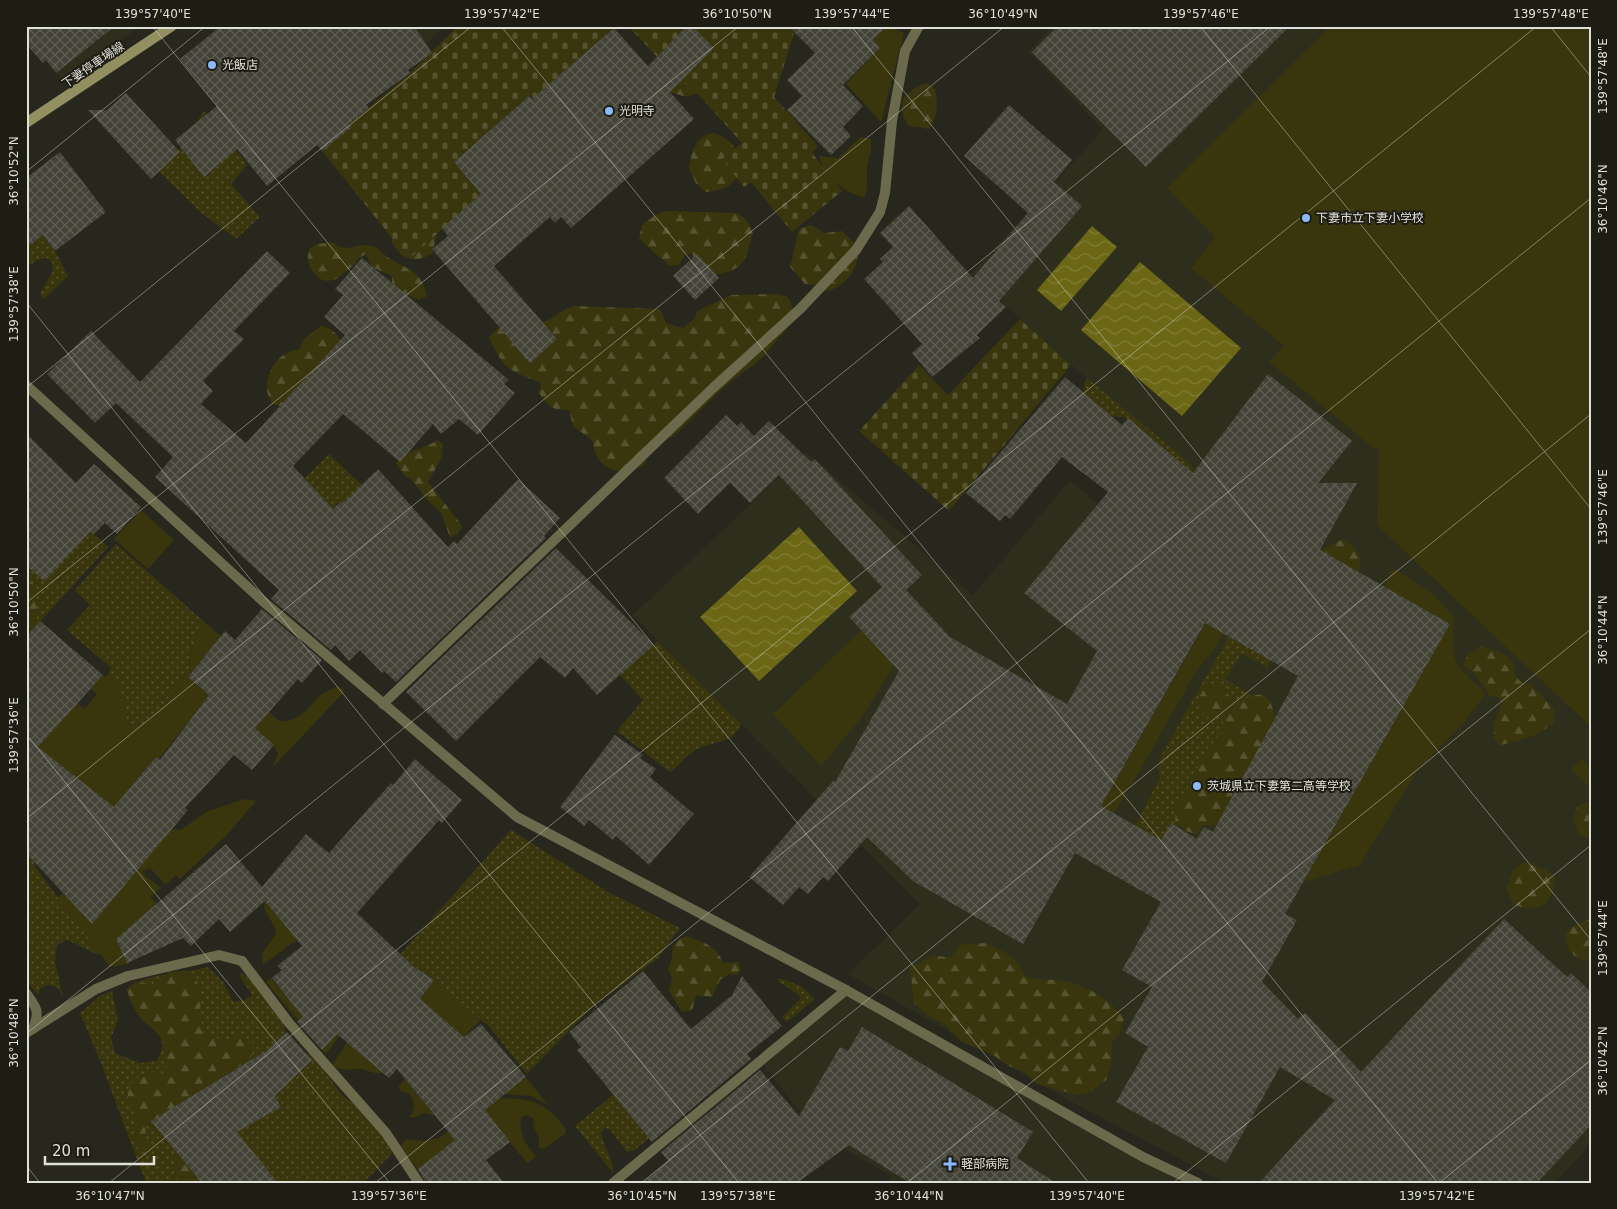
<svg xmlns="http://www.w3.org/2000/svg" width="1617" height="1209" font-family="'DejaVu Sans','Noto Sans JP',sans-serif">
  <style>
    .built { fill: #2e2e1d }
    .grass { fill: url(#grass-dots) }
    .forest { fill: url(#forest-firs) }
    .cemetery { fill: url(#cemetery-stones) }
    .garden { fill: #39360d }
    .water { fill: url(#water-waves) }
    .building { fill: url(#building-cross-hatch); fill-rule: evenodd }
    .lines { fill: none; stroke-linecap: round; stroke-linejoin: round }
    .lane { stroke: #6b6a4c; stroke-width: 10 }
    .street { stroke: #6b6a4c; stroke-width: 10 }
    .secondary { stroke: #929060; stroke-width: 10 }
    .ticks { fill: none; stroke: #e0e0da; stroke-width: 1; stroke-opacity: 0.45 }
    .poi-dot { fill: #89bafc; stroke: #1e1d14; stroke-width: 2 }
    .labels { text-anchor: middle; stroke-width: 4; stroke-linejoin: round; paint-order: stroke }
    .street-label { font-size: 12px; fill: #e0e0da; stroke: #1e1d14 }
    .poi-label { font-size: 12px; fill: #e0e0da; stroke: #1e1d14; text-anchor: start }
    .neatline { fill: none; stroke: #e0e0da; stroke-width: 2 }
    .ticks-label { font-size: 12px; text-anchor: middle; fill: #e0e0da }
  </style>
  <defs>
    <pattern id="grass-dots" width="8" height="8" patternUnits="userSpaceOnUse" patternTransform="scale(1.25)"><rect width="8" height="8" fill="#39360d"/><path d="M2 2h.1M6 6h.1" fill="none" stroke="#555330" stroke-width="1.8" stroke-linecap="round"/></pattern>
    <pattern id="forest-firs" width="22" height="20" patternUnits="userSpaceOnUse" patternTransform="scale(1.25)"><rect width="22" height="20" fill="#39360d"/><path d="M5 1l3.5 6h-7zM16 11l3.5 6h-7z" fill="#555330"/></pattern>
    <pattern id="cemetery-stones" width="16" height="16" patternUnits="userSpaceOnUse" patternTransform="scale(1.25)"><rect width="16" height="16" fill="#39360d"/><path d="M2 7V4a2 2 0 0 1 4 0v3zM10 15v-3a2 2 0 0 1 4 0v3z" fill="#555330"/></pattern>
    <pattern id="water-waves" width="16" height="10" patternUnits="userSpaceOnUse" patternTransform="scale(1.25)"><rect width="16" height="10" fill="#6c6715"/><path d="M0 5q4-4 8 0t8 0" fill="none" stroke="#817c36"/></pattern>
    <pattern id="building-cross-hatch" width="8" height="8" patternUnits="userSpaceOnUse" patternTransform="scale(1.25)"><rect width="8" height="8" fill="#434338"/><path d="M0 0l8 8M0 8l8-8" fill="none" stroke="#5e5e54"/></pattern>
  </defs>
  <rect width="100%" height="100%" fill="#27271d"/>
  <!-- built -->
  <g class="built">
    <path d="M33,26H141L61,80Z"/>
    <path d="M413,26H440L442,29L426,44Z"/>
    <path d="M1045,26H1591V1144L1555,1183H1225L1072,1102L848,974L920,904L633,615L806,452L973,595L1070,480L1143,544L1194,469L1183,457L1071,365L971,274L1103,130L1029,52L1048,31Z"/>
    <path d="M846,990L1198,1183H887L891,1176L817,1133L760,1061Z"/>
  </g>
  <!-- grass -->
  <g class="grass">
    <path d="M204,111L243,159L247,165L231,184L260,217L236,239L199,211L159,171L180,152L179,150Z"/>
    <path d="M43,235L55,251L68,276L44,299L40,293L53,271L52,262L47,258L38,260L26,267V248Z"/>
    <path d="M1087,378L1183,457L1194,469L1157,525L1169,452L1128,418L1093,414L1099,405L1084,393V384Z"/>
    <path d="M329,454L362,485L342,504L339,502L330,511L325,501L305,478Z"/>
    <path d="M87,528L108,547L26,637V565Z"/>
    <path d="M116,544L202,620L191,652L189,668L183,678L175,684L172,694L141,729L128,723L117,686L107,676L111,668L67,630L90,605L75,590Z"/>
    <path d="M1229,636L1271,660L1267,668L1242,653L1225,679L1257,698L1177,827L1171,823L1161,840L1136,825L1160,777L1158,767L1161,756Z"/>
    <path d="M658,641L741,724C733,746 711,740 694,751C686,756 679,766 670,772L617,731L643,700L617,672L624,671Z"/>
    <path d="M511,830L610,893L680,928L658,958L592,1007L527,1074L488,1025L455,1000L434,980L398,957Z"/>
    <path d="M26,842L36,868L101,955C88,952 79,944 66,940L57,945L55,962L63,997L58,988L50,985L41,987L38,995L26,981Z"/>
    <path d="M208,967L223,982L233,1002L245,1000L252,995L239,975L242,973C254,982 260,994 269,1005C275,1013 286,1021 285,1032C282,1046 232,1070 219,1079L251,1124L281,1107L275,1096C283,1092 287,1081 293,1074L296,1076L306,1066L305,1054L311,1053L342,1095L359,1108L392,1147L391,1155L363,1183H146L101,1063L80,1013L101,995L112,991L118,1020L111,1038L115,1053L140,1063L157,1061C169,1038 159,1035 143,1020C135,1012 130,1000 127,989C151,971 180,975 208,967Z"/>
    <path d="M779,978L801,986L815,999L787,1022L782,1017L800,999L799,995L778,981Z"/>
    <path d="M614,1094L649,1138L635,1150L627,1152L611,1131L605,1127L601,1133C604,1147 613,1159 613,1173L575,1126Z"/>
  </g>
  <!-- forest -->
  <g class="forest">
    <path d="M659,63L702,88C690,100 686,97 670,92Z"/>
    <path d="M926,83L935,89C938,104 938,116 929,129L909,126C894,104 903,92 926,83Z"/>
    <path d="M713,133C735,137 750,167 732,183C725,190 715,191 706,192L696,184L689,168C692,151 695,136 713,133Z"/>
    <path d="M665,211L737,213L745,218L753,232C745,261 747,269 714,275L696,267L692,253L685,255L679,265L670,266L639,239L642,225L654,216Z"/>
    <path d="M811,225L825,233L842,231C846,236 854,241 856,246C864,264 843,291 825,291L819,285L805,284L790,267L799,229Z"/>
    <path d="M437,233L432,254C413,263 404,261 392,243V238Z"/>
    <path d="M332,242C348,255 354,242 372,246C378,248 380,251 385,255C405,271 420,266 427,296L419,300L402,292L392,283V276L372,267L366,254L357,259C356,266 350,267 345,272C319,299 298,256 313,246C318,243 327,243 332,242Z"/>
    <path d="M776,294L786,296L790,301L794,314L790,325L760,360L725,386L674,436L656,442L645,453L646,463C624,480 594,470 593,441L573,426L569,410C551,410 549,407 539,393L541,383C510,371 503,370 489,337L501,325C519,326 536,328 552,318C560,313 564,309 574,306L660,309L666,323L683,328L695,318L697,311L731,295Z"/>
    <path d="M321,326C335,329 339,336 343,348L283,407L272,404C270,399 267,394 267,389C266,370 280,350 299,350L304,339Z"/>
    <path d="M437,440L443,444L442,457L428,482L460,523L462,527L458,534L450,538L442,514L425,497L411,479L405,476L396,463C407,449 424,450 437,440Z"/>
    <path d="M1343,539C1361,550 1364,560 1356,580L1314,554Z"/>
    <path d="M26,577C37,584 36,591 36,602C36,611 38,613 36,623L29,627L26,626Z"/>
    <path d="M1481,646L1506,655L1513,664L1515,676L1522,683L1531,684L1554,709V723C1537,736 1521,741 1500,745L1494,739V724L1503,702L1498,697H1491L1473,672L1463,666L1468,654Z"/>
    <path d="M1213,684L1223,688L1233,701C1260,697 1265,682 1276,718L1245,777L1237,781L1228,809L1219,826L1204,825L1196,834L1186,831L1175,820L1177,804L1193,780L1203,754L1217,738L1224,725L1219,715L1205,718L1201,712L1197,700L1207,686Z"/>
    <path d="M1591,800V840L1579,834L1573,820L1577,807Z"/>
    <path d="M1525,862L1548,871L1555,878C1553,904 1538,916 1513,904L1506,888L1514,868Z"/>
    <path d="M1591,919V961C1574,960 1565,950 1566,933L1573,926Z"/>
    <path d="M687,936C704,943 717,945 723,963L738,962L741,969L737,975L729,974L720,980L712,997L696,995L692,1011L682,1012L669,991L672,978L668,969C677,953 665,944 687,936Z"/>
    <path d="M985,943C1000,949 1020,958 1024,975C1034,981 1043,979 1054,980C1083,982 1107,997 1124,1018L1121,1031L1112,1043L1111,1066L1106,1080L1088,1093L1077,1095L1037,1084L1026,1073L1009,1066L992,1054L962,1042L944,1024L929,1016L914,1003L910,967L933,956L951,957L960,945Z"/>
    <path d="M184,971L193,973C204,991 198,1014 203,1034L226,1040L240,1035L252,1041L256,1050L247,1062L219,1078L201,1172L199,1179C190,1183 185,1183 177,1178L173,1167L178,1147L155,1123L146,1127L145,1135L152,1153L146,1156C131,1145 132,1133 137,1116C124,1104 126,1093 134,1079L152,1072L162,1074L169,1065L161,1036L141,1019L130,1000L127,989L136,982L159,985L168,972Z"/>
    <path d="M291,1176L301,1179L304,1183H281Z"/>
  </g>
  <!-- cemetery -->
  <g class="cemetery">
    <path d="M458,26H616L534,98L529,96L454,162L481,194L409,259L322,151L351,127L349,124L410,73Z"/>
    <path d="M628,26H787L794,33L774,97L818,146L812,153L842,191L792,232L751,182L744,187L722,159L742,143L697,93L663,63Z"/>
    <path d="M1020,319L1071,365L949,511L859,431L919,365L948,395Z"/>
  </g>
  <!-- garden -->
  <g class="garden">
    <path d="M1331,26H1591V727L1377,525L1379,447L1375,449L1269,362L1284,346L1191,268L1215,237L1167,188Z"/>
    <path d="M890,27L904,33L881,122L846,84L880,48L873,40L885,28Z"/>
    <path d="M861,137L871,139C873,151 867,159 867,171C866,182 869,188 864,198C844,191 823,178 819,156L838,158Z"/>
    <path d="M141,510L174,540L148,569L114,539Z"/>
    <path d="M1397,570L1435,596L1454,617C1452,664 1450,662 1486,693L1466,720L1417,771L1360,865L1304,882L1450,624L1384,587L1391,571Z"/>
    <path d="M202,620L221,636L188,677L209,695L159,759L156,757L130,788L168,826L172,829L181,830L206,812L244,799L256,801L226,836L180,879L176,875L166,885L150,868L143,871V874L161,888L150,897L161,907L116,940L129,964L110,967L58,898L63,893L79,909L81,781L26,739L42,743L76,703L85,709L97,694L91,689L103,675C123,680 125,707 128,723L141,729L172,694L175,684L183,678L189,668L191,652Z"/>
    <path d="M1206,623L1223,633C1216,650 1202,661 1193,677C1162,731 1133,785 1098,837L1087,831Z"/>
    <path d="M862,630L894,665L861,718L821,766L773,714Z"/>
    <path d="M338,686L345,691L272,768L278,754L274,745L254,728L268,711L279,721C301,722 307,708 321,695C324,691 333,690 338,686Z"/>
    <path d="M1582,759L1591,768V789L1571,769Z"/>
    <path d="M265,899L323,920L263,965L262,954L276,934V930L264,908Z"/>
    <path d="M392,965L326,1054L266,982L271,978L281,990Z"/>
    <path d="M434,980L481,1020L411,1086L435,1116L424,1113L417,1117H409C416,1108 415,1104 410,1094L401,1091L398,1087L410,1074L444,1022L420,999Z"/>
    <path d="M347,1042L383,1073C373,1075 368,1069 359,1069C348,1069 342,1072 332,1065Z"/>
    <path d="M526,1077L548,1105L531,1096L501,1094L503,1089L509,1091Z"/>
    <path d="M499,1098C534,1099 544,1101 566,1129L565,1134L544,1149L539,1148V1138L533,1125L534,1119L528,1115L521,1117C519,1134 525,1144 536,1156L529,1162H526L492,1120L445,1148L418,1169L403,1151L401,1146L406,1139L424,1141L439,1138Z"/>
  </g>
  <!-- water -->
  <g class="water">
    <path d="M1092,226L1117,247L1061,311L1037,290Z"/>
    <path d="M1140,262L1241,348L1182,416L1081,330Z"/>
    <path d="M799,527L857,591L759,681L700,617Z"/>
  </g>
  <!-- building -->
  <g class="building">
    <path d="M26,26H115L56,73L46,60L43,63L26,44Z"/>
    <path d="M221,26H414L432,53L408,70L410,73L366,105L369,108L349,124L352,127L322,151L317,145L267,186L237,149L204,177L175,140L217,106L180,59Z"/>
    <path d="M687,26H692L714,48L670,92L694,119L571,228L561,217L555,223L550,217L494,266L557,339L530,363L432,249L448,236L442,228L481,194L454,162L529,96L532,99L614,28L648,66Z"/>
    <path d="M788,26H887L873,40L880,48L843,85L863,106L843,127L851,136L831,155L787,110L802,96L787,80L815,53Z"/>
    <path d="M1058,26H1290L1146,167L1032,52Z"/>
    <path d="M126,93L180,152L151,179L88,110H107Z"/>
    <path d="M1009,105L1072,160L1054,182L1082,206L999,301L1006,307L977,335L980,338L932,377L912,353L922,344L864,279L883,262L880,259L893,247L880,233L909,206L973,278L1028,213L964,156Z"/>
    <path d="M60,152L106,212L55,251L43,235L26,248V178Z"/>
    <path d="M267,251L290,273L234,331L244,339L203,381L213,391L201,404L246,443L345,335L324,317L343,295L335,289L362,258L509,380L504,384L515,393L478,435L459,419L441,434L433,424L400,462L343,414L293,466L333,509L340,502L342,504L378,469L448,547L454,541L457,544L518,479L560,518L544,536L546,538L396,682L384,671L382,673L360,650L349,661L335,645L331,650L271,599L279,590L155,477L173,457L116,403L95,423L47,374L91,331L140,382Z"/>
    <path d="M697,254L719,278L695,300L673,276Z"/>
    <path d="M1268,374L1352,441L1318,483H1357L1320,550L1450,624L1285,914L1297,920L1262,982L1298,1019L1305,1013L1361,1072L1504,919L1567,977L1571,973L1591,992V1125L1537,1183H1259L1335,1100L1280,1067L1226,1163L1116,1102L1148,1047L1125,1033L1152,987L1122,970L1161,902L1075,853L1023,944L913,881L867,837L828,881L823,877L808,894L799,887L783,905L749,877L833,781L835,782L899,671L849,617L882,587L779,475L750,503L730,483L698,514L664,478L726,415L737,426L741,422L754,436L769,421L811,462L815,459L922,575L906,590L950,637L1067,704L1097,651L1024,593L1108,492L1062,457L1010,519L1005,515L1000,521L966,493L1065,377L1122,425L1128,418L1193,473ZM1205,623L1298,676L1213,832L1204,827L1197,839L1171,823L1161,840L1101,806Z"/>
    <path d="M26,433L76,483L94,464L141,507L117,534L105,523L94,534L91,531L44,581L26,565Z"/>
    <path d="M556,548L654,645L597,695L573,668L565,678L540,657L456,741L406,692Z"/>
    <path d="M262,609L322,660L302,683L298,679L255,728L274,745L252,770L234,755L185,808L188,810L92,924L26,853V637L40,621L103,675L38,747L114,807L156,757L160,760L209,695L188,677L225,631L235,640Z"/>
    <path d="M615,735L643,755L640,758L656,769L650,777L694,814L649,865L616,836L613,840L589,820L584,826L560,807Z"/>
    <path d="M415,759L462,800L442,823L439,820L357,913L414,967L434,980L420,999L464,1037L481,1024L526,1077L485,1110L510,1142L486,1160L504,1183H426L418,1169L455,1140L397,1069L389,1078L337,1034L322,1050L297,1022L303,1017L272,978L282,970L277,966L302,946L265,901L230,932L219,919L191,946L183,938L127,963L116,939L226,844L262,887L306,834L329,853L391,783L393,785Z"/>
    <path d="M643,971L691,1029L732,995L742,976L782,1026L747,1054L751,1059L652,1142L577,1050L581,1047L569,1032Z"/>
    <path d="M862,1027L1033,1132L1017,1158L1056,1183H910L849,1145L797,1183H642L668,1161L661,1152L760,1070L799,1116L840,1047L848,1051Z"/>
    <path d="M287,1032L312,1060L275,1096L281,1107L237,1132L278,1183H202L151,1121L266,1051Z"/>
  </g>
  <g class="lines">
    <!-- lane -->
    <g class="lane">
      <path d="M242,961L289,1023L386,1133L419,1183"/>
      <path d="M26,993C37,1008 40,1011 33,1029"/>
    </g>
    <!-- street -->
    <g class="street">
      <path d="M26,385L265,603L517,817L846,990L1143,1157L1198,1183"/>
      <path d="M383,704L713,388L800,309L856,250L880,212L885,193L892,121L905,51L919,26"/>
      <path d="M26,1033L96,989L128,976L219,955L242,961"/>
      <path d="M613,1183L846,990"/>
    </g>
    <!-- secondary -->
    <path class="secondary" d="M26,123L172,26"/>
  </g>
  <!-- ticks -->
  <path class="ticks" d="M152,26L1089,1183M501,26L1438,1183M851,26L1591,940M1200,26L1591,509M1550,26L1591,77M26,172L206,26M26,302L739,1183M26,388L472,26M26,603L739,26M26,734L390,1183M26,819L1005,26M26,1034L1271,26M26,1165L40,1183M109,1183L1537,26M375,1183L1591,198M641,1183L1591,414M907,1183L1591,629M1173,1183L1591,845M1439,1183L1591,1060"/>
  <!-- markers -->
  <g class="poi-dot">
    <circle cx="212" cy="65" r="5"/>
    <circle cx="609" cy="111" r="5"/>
    <circle cx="1306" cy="218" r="5"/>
    <circle cx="1197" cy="786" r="5"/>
    <path d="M947.5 1156.5h5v5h5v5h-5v5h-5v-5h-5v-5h5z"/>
  </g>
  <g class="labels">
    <!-- street labels -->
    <g class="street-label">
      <text transform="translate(93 65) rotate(-34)" y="4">下妻停車場線</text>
    </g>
    <!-- poi labels -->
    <g class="poi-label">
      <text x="222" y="69">光飯店</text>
      <text x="619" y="115">光明寺</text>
      <text x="1316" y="222">下妻市立下妻小学校</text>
      <text x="1207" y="790">茨城県立下妻第二高等学校</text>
      <text x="961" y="1168">軽部病院</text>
    </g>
  </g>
  <!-- border -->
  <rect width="1617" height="1209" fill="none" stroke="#1e1d14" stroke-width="55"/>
  <!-- scale -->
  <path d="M45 1156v8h109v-8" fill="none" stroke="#e0e0da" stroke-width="2.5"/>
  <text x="52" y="1156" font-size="15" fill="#e0e0da" stroke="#1e1d14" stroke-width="4" paint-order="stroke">20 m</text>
  <rect x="28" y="28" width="1562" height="1154" class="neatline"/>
  <g class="ticks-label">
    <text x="153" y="18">139°57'40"E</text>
    <text x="502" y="18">139°57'42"E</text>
    <text x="737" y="18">36°10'50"N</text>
    <text x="852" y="18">139°57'44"E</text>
    <text x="1003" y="18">36°10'49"N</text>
    <text x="1201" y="18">139°57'46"E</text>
    <text x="1551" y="18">139°57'48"E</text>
    <text transform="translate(1603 76) rotate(-90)" y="4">139°57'48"E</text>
    <text transform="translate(14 171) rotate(-90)" y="4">36°10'52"N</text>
    <text transform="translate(1603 199) rotate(-90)" y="4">36°10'46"N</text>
    <text transform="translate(14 304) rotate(-90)" y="4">139°57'38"E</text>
    <text transform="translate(1603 507) rotate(-90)" y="4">139°57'46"E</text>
    <text transform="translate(14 602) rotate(-90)" y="4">36°10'50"N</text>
    <text transform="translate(1603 630) rotate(-90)" y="4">36°10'44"N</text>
    <text transform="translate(14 735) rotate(-90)" y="4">139°57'36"E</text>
    <text transform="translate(1603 938) rotate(-90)" y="4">139°57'44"E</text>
    <text transform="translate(14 1033) rotate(-90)" y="4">36°10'48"N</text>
    <text transform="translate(1603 1061) rotate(-90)" y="4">36°10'42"N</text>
    <text x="110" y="1200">36°10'47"N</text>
    <text x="389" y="1200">139°57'36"E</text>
    <text x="642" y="1200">36°10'45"N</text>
    <text x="738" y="1200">139°57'38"E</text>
    <text x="909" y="1200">36°10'44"N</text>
    <text x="1087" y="1200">139°57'40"E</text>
    <text x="1437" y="1200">139°57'42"E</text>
  </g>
</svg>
